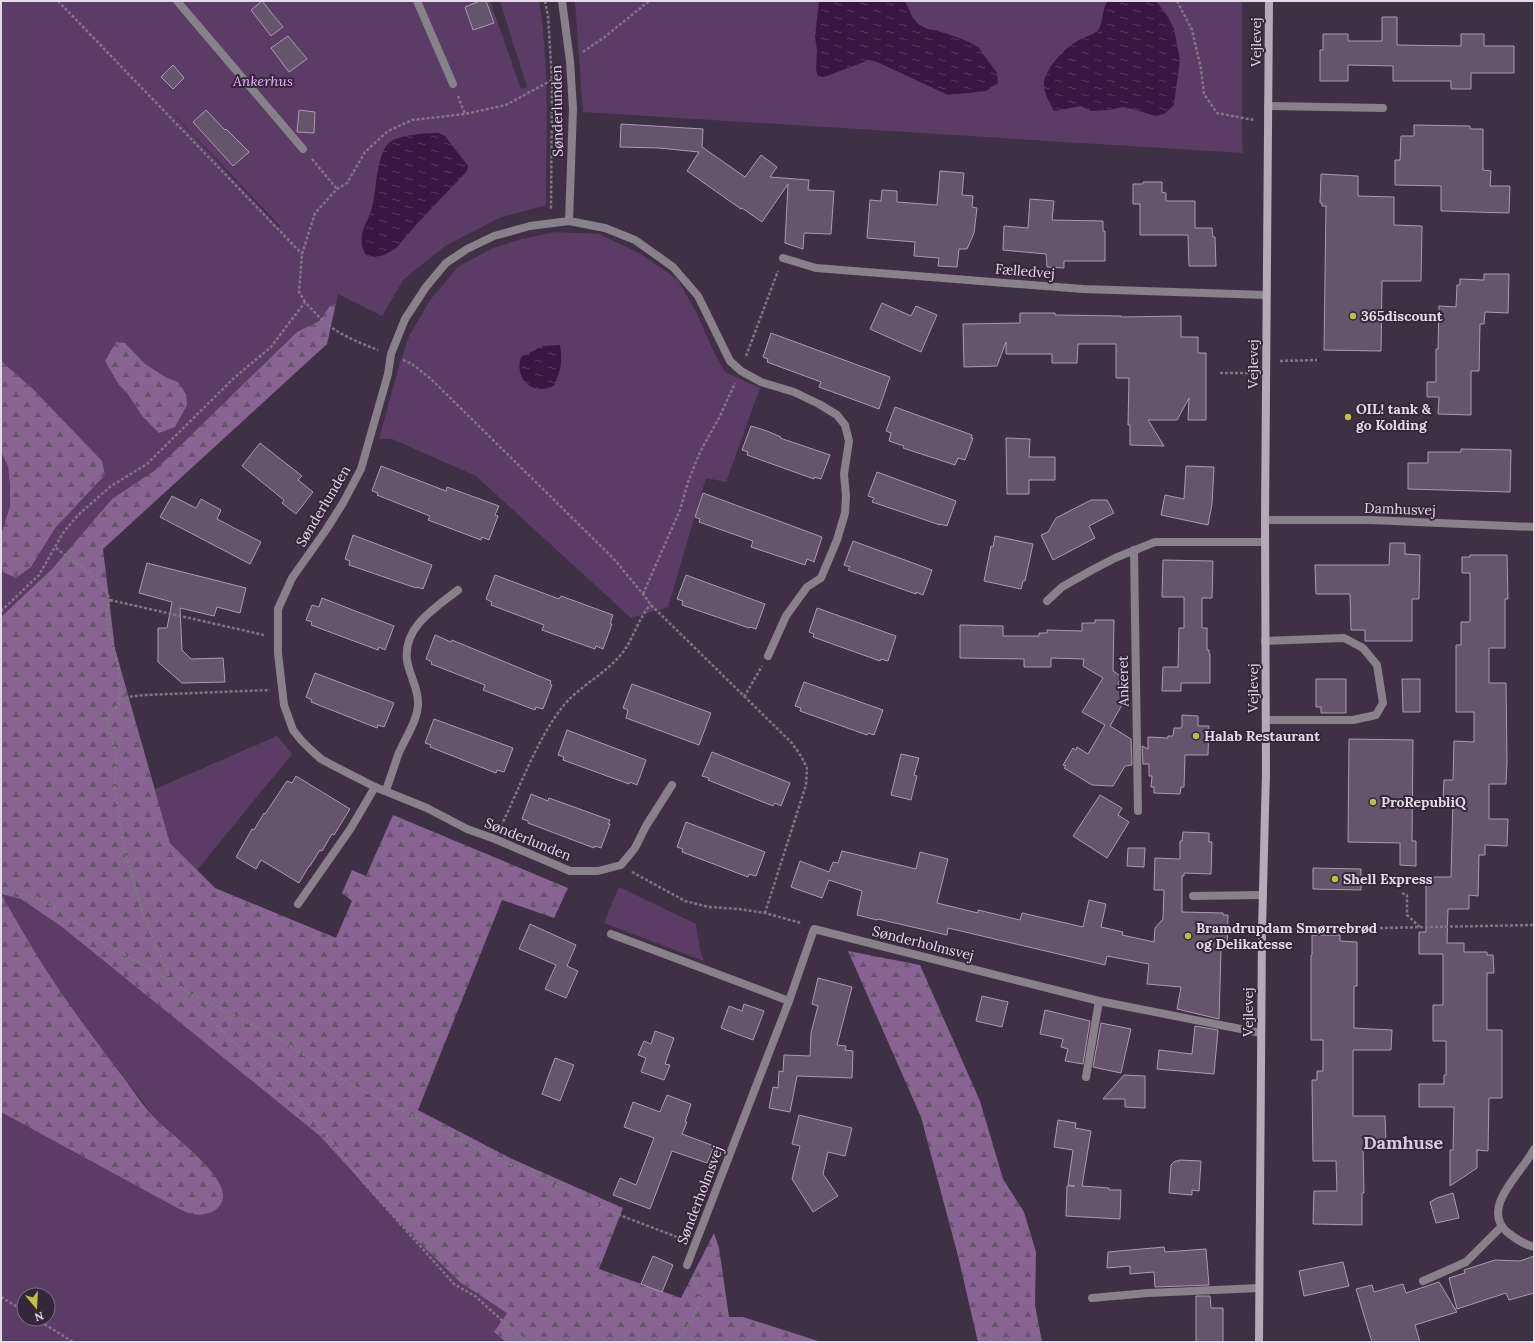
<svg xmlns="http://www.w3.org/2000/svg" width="1535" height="1343" font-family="Lora,serif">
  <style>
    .green { fill: #5b3c65; fill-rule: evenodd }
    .forest { fill: url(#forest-firs) }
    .water { fill: url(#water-ripples) }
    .building { fill: #65546b; stroke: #ac99b2 }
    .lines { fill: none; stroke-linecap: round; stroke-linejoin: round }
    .path { stroke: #817486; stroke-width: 2.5; stroke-dasharray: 3 2; stroke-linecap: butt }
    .lane { stroke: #88808b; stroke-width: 8 }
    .street { stroke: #88808b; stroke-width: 8 }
    .secondary { stroke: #b6a9ba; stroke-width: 8 }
    .poi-dot { fill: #c1be40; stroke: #36263b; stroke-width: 1.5 }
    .labels { text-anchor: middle; stroke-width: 4; stroke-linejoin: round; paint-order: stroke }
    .street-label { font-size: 14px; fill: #e4dae8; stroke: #36263b }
    .park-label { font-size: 14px; font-style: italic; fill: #ebb6fc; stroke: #36263b }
    .poi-label { font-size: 14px; font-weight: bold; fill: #e4dae8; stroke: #36263b; text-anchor: start }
    .district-label { font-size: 18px; font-weight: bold; fill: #dbc7e1; stroke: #36263b }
  </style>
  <defs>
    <pattern id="forest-firs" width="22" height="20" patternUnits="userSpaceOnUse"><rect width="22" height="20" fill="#876492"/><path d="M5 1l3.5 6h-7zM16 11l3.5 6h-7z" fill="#695470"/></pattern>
    <pattern id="water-ripples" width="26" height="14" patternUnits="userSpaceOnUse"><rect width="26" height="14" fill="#381841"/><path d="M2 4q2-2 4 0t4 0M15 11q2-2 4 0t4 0" fill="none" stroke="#55395c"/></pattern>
  </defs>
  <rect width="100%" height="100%" fill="#403045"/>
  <!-- green -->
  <g class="green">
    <path d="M1,1H490L521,89L527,87L500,1H539C550,68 546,137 546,205L499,218L445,246L404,279L382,316L338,294L336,303L329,307L319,321L297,332L154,471L112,499L51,570L1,617ZM174,114L280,226L279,228L174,115ZM421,134L414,227L395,249L362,234L373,207L377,174L389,142L397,139Z"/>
    <path d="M575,1H1242V143L1243,153L583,112Z"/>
    <path d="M556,232L599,234L641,254L678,280L696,312L713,350L725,372L760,388L726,482L706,478L668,607L631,618L476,476L392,439H379L399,366L409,336L430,300L458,267L493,248L522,239Z"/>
    <path d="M277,736L292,754L197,870L170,843L155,789Z"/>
    <path d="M619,887L696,924L700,950L704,961L604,923Z"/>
    <path d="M1,894L21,899L62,927L320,1136L402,1226L461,1283L507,1313L495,1332L506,1342H1V1112L179,1209L193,1214L217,1209L222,1203L223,1194L221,1187L215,1176L206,1166L156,1119L97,1043L45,969ZM24,1295H48V1319H24Z"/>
  </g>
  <!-- forest -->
  <g class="forest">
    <path d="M336,303L327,344L103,549L115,649L170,843L215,888L336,938L352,901L342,893L352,870L366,876L393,815L568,888L554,918L502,900L418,1110L510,1158L623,1208L599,1269L681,1298L714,1233L719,1248L729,1317H743L821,1342H506L494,1332L507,1313L461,1283L402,1226L320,1136L62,927L21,899L1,894V617L51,570L112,499L154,471L297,332L319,321L329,307Z"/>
    <path d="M116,342L125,343L145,364L167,378L178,382L186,394L187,405L175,427L159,433L143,417L127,393L119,385L105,361Z"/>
    <path d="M1,361L32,388L102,461L105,475L55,528L31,567L16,578L3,572L1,563V535L10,506V484L8,466L1,452Z"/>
    <path d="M1,894C16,919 30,945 46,970C69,1005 94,1039 120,1073C132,1088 143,1107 157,1120C173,1136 221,1171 223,1194C224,1210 207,1217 193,1214C188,1213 183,1211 179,1209L1,1112Z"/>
    <path d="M848,951L920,965L980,1101L1003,1179L1024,1212L1036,1252L1035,1305L1042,1342H978L958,1256L921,1117Z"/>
  </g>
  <!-- water -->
  <g class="water">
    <path d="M819,1H905L912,16L918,24L927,29L940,31L969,42L979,48L997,73L998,83L986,91L948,95L877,62L869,60L824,77L818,76L816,70L817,50L815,37Z"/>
    <path d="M1108,1H1156L1168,17L1174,29L1180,60L1174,105L1164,114L1155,116L1133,109L1123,107L1108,110L1091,111L1081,106L1054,111C1050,103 1043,92 1044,82C1047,66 1066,47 1079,40C1085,36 1094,35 1098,30C1104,23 1101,9 1108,1Z"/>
    <path d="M439,133L445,136L468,166L467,171L414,227L395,249L384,255L374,257L367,256C362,250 361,244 362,236C363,226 370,217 372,207C377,191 376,154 389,143C398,134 427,133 439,133Z"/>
    <path d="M560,345C563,364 561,368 554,386C550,387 545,389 541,389C524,389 516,372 521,357L543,346Z"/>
  </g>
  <!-- building -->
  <g class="building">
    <path d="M262,1L283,27L271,36L251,10Z"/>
    <path d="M480,1H486L494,23L473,30L465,7Z"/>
    <path d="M1382,17H1397V45L1461,46V34H1484V46H1514V73H1471V89H1451V81H1393V66L1348,65V81H1320V50H1323V34H1348V41H1382Z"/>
    <path d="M288,36L307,59L289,72L271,48Z"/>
    <path d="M173,65L184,78L173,89L161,77Z"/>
    <path d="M206,110L225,130L226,129L249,152L233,166L193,122Z"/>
    <path d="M299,110L315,112L314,133L297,132Z"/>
    <path d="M621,124L703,129L702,147L745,177L761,155L777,167L770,177L809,180L808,190L834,191L831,234L804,233L803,249L785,243L788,184L762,222L742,208L741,209L687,171L699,152L659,148L620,147Z"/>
    <path d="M1414,125L1470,126V129H1483V170L1491,171L1490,186H1510L1509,213L1441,211V186L1395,185V160H1400L1401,136H1414Z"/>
    <path d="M940,171L964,173L962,195L973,196L972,207L977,208L974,233L967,249H959L957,267L938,266L939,258L914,256L915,242L867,238L870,200L881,201L882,190L897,191V202L937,205Z"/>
    <path d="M1321,174L1358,176V196L1394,197V225L1422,226L1421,281H1382L1381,351L1324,350L1326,206H1322V203H1320Z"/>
    <path d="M1143,182H1162V192L1166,193V201H1195V228H1212L1213,237H1215L1216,266H1189L1188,235H1140V204H1133V184H1143Z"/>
    <path d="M1030,199L1054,201L1052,220L1103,221V231H1105V261H1064V268L1047,267L1046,254L1003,250L1004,226L1028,228Z"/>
    <path d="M1484,274H1509L1508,313L1485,312L1484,324H1480L1479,371H1471V415L1438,414L1439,397H1427V382H1436V349H1438L1439,306L1456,307L1457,285H1460V279L1484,280Z"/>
    <path d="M882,303L911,316L916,306L937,315L921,352L870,329Z"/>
    <path d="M1020,313H1055V315L1121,316V317L1181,316V337H1198V353H1206V420H1188L1189,398L1177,420H1148L1164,446L1130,445V425H1128L1129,378H1116V344H1078L1077,363H1052V354H1006V342L997,366L964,367L963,324L1020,323Z"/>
    <path d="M771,333L890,377L879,409L819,387L821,382L767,362L768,359L763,357Z"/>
    <path d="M895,407L972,435L971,438H973L965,460L958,458L955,465L903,448L904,446L889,441L891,433L886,431Z"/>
    <path d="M751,426L767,431L781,437L780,438L830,455L821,479L814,477V479L747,455L748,452L742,450Z"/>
    <path d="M1006,438L1030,439L1029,457H1055V480H1029V494H1007Z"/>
    <path d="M260,443L302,476L298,480L313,492L296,514L282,503L284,500L242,466Z"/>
    <path d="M1461,449L1511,450L1510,492L1408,489V463H1428V452H1461Z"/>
    <path d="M381,466L446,491L447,487L499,506L495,515L498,516L489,540L482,537L481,540L428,520L430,516L377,495L378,493L372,491Z"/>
    <path d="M1186,466L1214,467L1212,504L1208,525L1161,515L1165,495L1184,499Z"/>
    <path d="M877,472L956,501L947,526L940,524V525L872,502L874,498L868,496Z"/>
    <path d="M703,493L822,537L814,562L807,559L805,565L751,547L753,541L699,522L700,519L695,517Z"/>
    <path d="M172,496L196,508L201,499L221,510L217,519L261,542L250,564L160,517Z"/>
    <path d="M1091,500H1107L1114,513L1089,526L1095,538L1053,560L1041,535L1048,532L1056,518Z"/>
    <path d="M353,535L432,565L423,589L417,587L416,588L349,565L350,561L345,559Z"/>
    <path d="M995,536L1033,544L1025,581H1023L1021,589L984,581L991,546L993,547Z"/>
    <path d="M853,541L932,570L923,595L916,592V594L848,570L850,567L844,565Z"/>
    <path d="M1390,543H1405V554L1420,555L1419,599H1412V641H1365V630H1351L1350,594H1316L1315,565H1389Z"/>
    <path d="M1470,555H1507L1508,599H1505V648H1489V683H1506L1507,762L1506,784H1489V819H1508L1507,846L1485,845V855H1479L1478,896L1469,895V909H1448L1447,943H1464V952H1487V955H1493L1494,973H1487V1030H1502V1098H1489L1488,1151L1477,1150V1168L1450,1186V1150H1453L1454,1107H1419V1084H1444V1075H1446V1041H1433V1005H1443V954H1419V932H1426V877H1451L1453,800H1443L1444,780H1453L1454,741L1474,742V712H1456V645H1461V622H1470V573H1462V557H1470Z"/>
    <path d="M1163,560L1213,561L1212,598H1202V628H1207V650H1209V654H1210V683H1181V691H1162L1163,667H1178L1179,628H1184V597H1162Z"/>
    <path d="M147,563L246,588L240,613L217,607L214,616L180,608L182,650L191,659L223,658L225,682L182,683L158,662V628H167L172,602L139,593Z"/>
    <path d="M495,575L559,599L561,596L613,615L610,624H612L603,649L596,646L595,649L542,630L544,625L491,605L492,602L486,599Z"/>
    <path d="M686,575L765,604L756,629L750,627L749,628L682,605L683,601L677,599Z"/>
    <path d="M322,598L394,626L385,650L379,647L378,650L311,625L312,622L306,620L312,605L319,607Z"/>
    <path d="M817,608L896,636L888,661L881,659L880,661L813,637L814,634L809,632Z"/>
    <path d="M1095,620H1114L1113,671L1122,677L1118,684L1130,691L1110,726L1131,739L1132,765L1125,766L1113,786L1092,785L1064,768L1066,766L1063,765L1073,748L1076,750L1077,747L1088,754L1105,725L1082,712L1103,678L1083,666L1084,659L1051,658V667H1024V659L960,658V625L1003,626V636H1039V633H1047V630L1082,631V623H1095Z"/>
    <path d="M435,635L451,642L452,640L551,681L550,684L552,685L543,709L536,707L535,710L483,690L485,685L431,664L432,662L426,659Z"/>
    <path d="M315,673L394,703L384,727L378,725L377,728L311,702L312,700L306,697Z"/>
    <path d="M1316,679H1346V713H1321V707H1316Z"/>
    <path d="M1402,679H1420V712H1403Z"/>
    <path d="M804,682L883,710L874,735L868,733L867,735L800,711L801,708L795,706Z"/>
    <path d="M632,684L711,713L699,745L626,718L628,710L623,708Z"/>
    <path d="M1182,715L1198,716V726H1209L1208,755H1185L1184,787H1181L1180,794L1154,793V787H1151L1152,776H1149V764H1143L1142,746L1148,749V737L1168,738V736H1173L1174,728H1181L1182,726Z"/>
    <path d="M434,719L513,748L504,772L497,770L496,773L430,747L431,745L425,743Z"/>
    <path d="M567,730L646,760L637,785L630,782L629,784L563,760L564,757L558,755Z"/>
    <path d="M1349,739L1413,740L1412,841H1416V866L1400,865V843L1348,842Z"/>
    <path d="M712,752L790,783L781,806L775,803L773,806L708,780L709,778L702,776Z"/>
    <path d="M901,754L919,758L914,775L917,776L911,800L891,795Z"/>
    <path d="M296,776L350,809L334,835L332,834L322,851L320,850L310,866H309L299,883L261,860L256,869L236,857L252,829L254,830L264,813L265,814L287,781L292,783Z"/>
    <path d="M531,794L548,801L549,798L610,820L608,824H610L601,848L595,846L594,848L528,823V821L522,819Z"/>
    <path d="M1100,795L1122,808L1118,815L1129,822L1107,858L1073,836Z"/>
    <path d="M686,822L765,852L756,876L749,874L748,877L682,852L683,849L677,847Z"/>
    <path d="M1183,832L1209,833V842H1212L1211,874L1184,873V876H1182V912L1223,913V915H1228L1227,949H1222L1221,950L1219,1019L1177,1009L1181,987L1147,984L1149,964L1107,956L1105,965L948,928L947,935L878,919L877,920L857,915L862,891L829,880L822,898L791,887L800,861L829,872L833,862L838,863L842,851L916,869L920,852L948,859L937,903L978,913V910L1020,920L1022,913L1083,927L1089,900L1106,904L1101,927L1123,932L1122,935L1154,942L1155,928L1163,919L1164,890H1154L1155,858L1180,859V841H1182Z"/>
    <path d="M1128,848H1145L1144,867L1127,866Z"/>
    <path d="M1313,868L1361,869V890L1313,889Z"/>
    <path d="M530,924L576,945L567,966L578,971L566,998L545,989L556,965L519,949Z"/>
    <path d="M1312,935H1340V941L1357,942V986H1354V1028L1392,1030L1391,1050H1353V1116H1385L1386,1144H1375V1146L1363,1147L1364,1193H1362V1225L1313,1224L1314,1191H1337L1336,1161H1313L1312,1080H1317V1071H1323V1040H1311V955H1312Z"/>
    <path d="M818,978L852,987L837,1045L846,1046L845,1050L853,1051L852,1078L797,1076L790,1112L769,1108L773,1087L778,1088L779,1071L783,1072L784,1055L810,1056L811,1033L818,1006L812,1004Z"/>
    <path d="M982,996L1008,1002L1002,1027L976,1021Z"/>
    <path d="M744,1004L764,1011L753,1040L721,1028L729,1006L742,1011Z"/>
    <path d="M1045,1010L1090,1021L1083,1064L1065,1061L1068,1049L1061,1047L1063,1039L1040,1034Z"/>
    <path d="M1101,1023L1131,1029L1121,1073L1093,1067Z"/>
    <path d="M1195,1026L1218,1030L1214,1074L1157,1069L1159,1050L1192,1054Z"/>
    <path d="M655,1031L674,1038L665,1064L670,1065L664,1080L641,1072L646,1058L638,1055L644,1041L651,1044Z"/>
    <path d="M555,1058L574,1065L560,1101L542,1094Z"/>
    <path d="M1124,1075L1145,1076V1108L1125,1107V1099H1103Z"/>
    <path d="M667,1095L691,1104L685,1122H687L682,1134L714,1146L707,1163L672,1151L650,1209L613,1195L620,1178L636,1185L654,1138L624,1127L633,1102L660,1112Z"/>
    <path d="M799,1115L852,1128L845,1156L828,1152L823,1174L838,1196L813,1212L792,1179L800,1146L792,1144Z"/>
    <path d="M1058,1120L1076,1123L1075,1128L1091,1131L1082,1186L1109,1188V1190H1121L1120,1219L1066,1216L1067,1186H1075L1068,1185L1073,1150L1054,1147Z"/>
    <path d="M1179,1160L1201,1161L1199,1191L1192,1190V1195L1169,1193L1171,1165L1175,1161H1179Z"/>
    <path d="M1453,1193L1459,1218L1436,1223L1430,1202L1437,1198Z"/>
    <path d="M1164,1247L1165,1252L1206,1249L1209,1285L1155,1287L1154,1272L1130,1274V1266L1107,1268L1108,1252Z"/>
    <path d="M653,1256L673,1265L662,1292L641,1284Z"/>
    <path d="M1534,1256V1293L1509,1300L1506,1293L1457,1309L1449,1278L1465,1273L1464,1270L1495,1260L1520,1261Z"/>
    <path d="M1343,1262L1349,1286L1304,1296L1299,1271Z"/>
    <path d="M1439,1282L1457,1312L1415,1325L1420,1342H1372L1356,1289L1372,1285L1374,1292L1403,1284L1406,1293Z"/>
    <path d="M1196,1296H1210L1211,1308H1223V1342H1196Z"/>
  </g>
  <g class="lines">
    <!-- path -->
    <g class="path">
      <path d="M58,1L302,254"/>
      <path d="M545,1L548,16L552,80L551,210"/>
      <path d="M1177,1L1192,30L1201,69L1204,94L1217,113L1254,120"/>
      <path d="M583,52L606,36L649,1"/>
      <path d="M458,96L465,114"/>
      <path d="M312,159L337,189"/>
      <path d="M305,302L299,292L302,254L315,213L337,189L347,183L365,152L388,131L412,120L465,114L506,105L552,80L557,75"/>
      <path d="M746,356L778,271"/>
      <path d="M403,360L412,364L431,379L613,558L643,594L651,605L791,742L801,756L807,768L806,785L765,913"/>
      <path d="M1280,361L1317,360"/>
      <path d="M1220,373H1252"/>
      <path d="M56,548C74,563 102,577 110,600C101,624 112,638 117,661C120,674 119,688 120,702L107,718L116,754L115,791L124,848L142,912L170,979"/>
      <path d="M643,594L680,510L688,482L700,452L719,418L735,383"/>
      <path d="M110,600L264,635"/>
      <path d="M1,611L39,575L63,533L78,515L111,486L147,464L234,378L271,347L305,302C312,309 319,318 327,324C342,336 360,343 378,350"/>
      <path d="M744,697L762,666"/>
      <path d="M121,701L127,697L145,695L270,690"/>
      <path d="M501,826C520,788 537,738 564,705C581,685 607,673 623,652C633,640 640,614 651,605"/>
      <path d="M632,872L685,901L709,907L739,909L765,913L801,923"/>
      <path d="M1,892H13L39,898L64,913L109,946L170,980L189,993L280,1039L344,1081L490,1155L617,1214L682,1239"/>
      <path d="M1402,893L1407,895V915L1420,927"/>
      <path d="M1275,930L1534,925"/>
      <path d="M191,995L226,1036L295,1095L362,1181L454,1284L475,1296L526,1342"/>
      <path d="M1,1297L24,1311"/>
      <path d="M36,1319L73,1342"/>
      <path d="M675,1342C693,1320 707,1305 693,1277"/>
    </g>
    <!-- lane -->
    <g class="lane">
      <path d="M177,1L303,149"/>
      <path d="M417,1L453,84"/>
      <path d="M1265,641L1344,638L1363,648L1377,665L1383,703L1376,715L1353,720H1266"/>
      <path d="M1193,896L1263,895"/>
      <path d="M1092,1298L1148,1293L1259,1288"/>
    </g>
    <!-- street -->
    <g class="street">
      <path d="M562,1L570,61L573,109L569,221"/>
      <path d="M1268,106L1383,108"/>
      <path d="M783,258L816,268L1083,289L1266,295"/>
      <path d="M1265,520H1370L1534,527"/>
      <path d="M1134,550L1138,811"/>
      <path d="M1047,601L1062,587L1092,570L1115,558L1155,542H1265"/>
      <path d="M672,785L646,826L635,848L621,865L598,871H570L495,839L467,829L427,808L375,787L334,766L321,759L310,749L301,740L293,730L284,705L278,653V609L292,578L326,530L343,503L361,469L388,374L391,354L405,319L426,287L446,263L467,249L494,236L530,226L569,221L605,228L635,240L673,267L698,296L730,361L741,371L761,382L794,392L819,404L837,415L845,425L849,441L844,474L846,496L845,513L837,540L821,578L807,587L786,616L768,656"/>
      <path d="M386,790C390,779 394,767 398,755C404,740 419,719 418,702C418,688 409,674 407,660C403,627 435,608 458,590"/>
      <path d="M298,904L351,828L375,787"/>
      <path d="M611,934L789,1001"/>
      <path d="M1086,1077L1099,1001"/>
      <path d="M1534,1149C1524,1171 1479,1207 1507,1232C1516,1239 1523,1244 1534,1247"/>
      <path d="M687,1265L789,1001L814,929L1099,1001L1261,1033"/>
      <path d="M1423,1281L1466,1262L1501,1227"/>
    </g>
    <!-- secondary -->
    <path class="secondary" d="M1259,1342L1262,930L1266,772L1265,520L1269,1"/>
  </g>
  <!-- markers -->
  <g class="poi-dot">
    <circle cx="1353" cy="316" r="4"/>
    <circle cx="1348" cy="417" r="4"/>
    <circle cx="1196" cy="736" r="4"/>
    <circle cx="1373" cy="802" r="4"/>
    <circle cx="1335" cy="879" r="4"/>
    <circle cx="1188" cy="936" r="4"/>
  </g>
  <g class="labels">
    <!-- street labels -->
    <g class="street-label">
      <text transform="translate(1256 42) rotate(-90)" y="5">Vejlevej</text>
      <text transform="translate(557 111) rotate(-91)" y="5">Sønderlunden</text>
      <text transform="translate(1025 271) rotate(5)" y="5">Fælledvej</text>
      <text transform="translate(1253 364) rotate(-90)" y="5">Vejlevej</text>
      <text transform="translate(323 506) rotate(-59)" y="5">Sønderlunden</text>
      <text transform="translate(1400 509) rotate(2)" y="5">Damhusvej</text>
      <text transform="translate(1123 681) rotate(-91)" y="5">Ankeret</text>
      <text transform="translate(1253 688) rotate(-90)" y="5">Vejlevej</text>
      <text transform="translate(528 839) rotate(22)" y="5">Sønderlunden</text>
      <text transform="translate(923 943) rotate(14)" y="5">Sønderholmsvej</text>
      <text transform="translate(1248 1012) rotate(-90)" y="5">Vejlevej</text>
      <text transform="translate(700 1195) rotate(-69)" y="5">Sønderholmsvej</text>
    </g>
    <!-- park labels -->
    <g class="park-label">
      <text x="263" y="86">Ankerhus</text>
    </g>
    <!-- poi labels -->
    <g class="poi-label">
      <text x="1361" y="321">365discount</text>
      <text x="1356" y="414">OIL! tank &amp;<tspan x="1356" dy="16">go Kolding</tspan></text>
      <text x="1204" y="741">Halab Restaurant</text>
      <text x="1381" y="807">ProRepubliQ</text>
      <text x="1343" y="884">Shell Express</text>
      <text x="1196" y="933">Bramdrupdam Smørrebrød<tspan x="1196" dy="16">og Delikatesse</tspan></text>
    </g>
    <!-- district labels -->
    <g class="district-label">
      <text x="1403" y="1149">Damhuse</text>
    </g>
  </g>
  <!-- border -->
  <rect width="1535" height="1343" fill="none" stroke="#e4dae8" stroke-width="4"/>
  <!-- north arrow -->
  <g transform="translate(36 1307) rotate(162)"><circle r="19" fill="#36263b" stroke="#7c6e80"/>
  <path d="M0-3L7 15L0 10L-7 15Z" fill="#c1be40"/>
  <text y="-6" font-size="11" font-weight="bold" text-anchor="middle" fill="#e4dae8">N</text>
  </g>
</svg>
